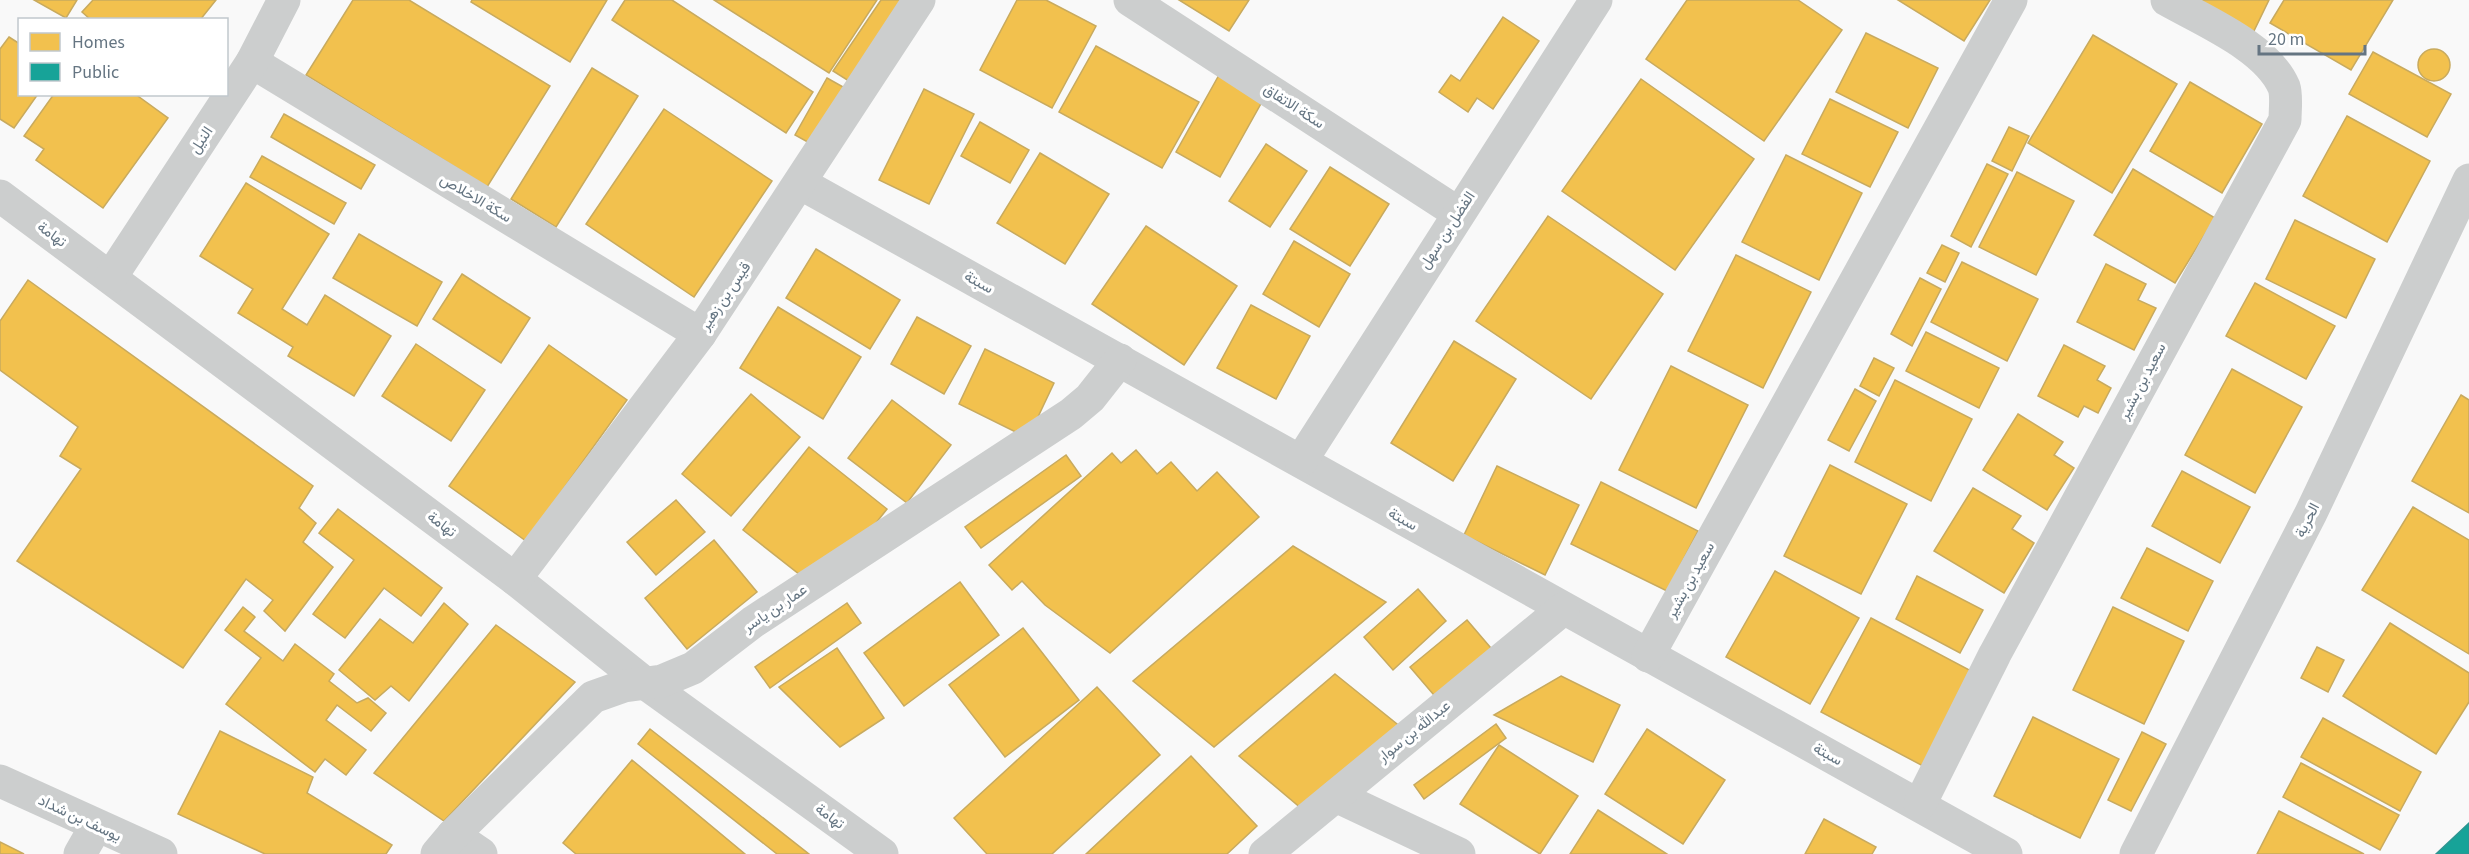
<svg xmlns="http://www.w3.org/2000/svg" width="2469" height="854" font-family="'Source Sans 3',Vazirmatn,sans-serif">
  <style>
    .homes { fill: #f2c14e; stroke: #c8aa5e; stroke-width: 1.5 }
    .public { fill: #17a398; stroke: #2e9591; stroke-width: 1.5 }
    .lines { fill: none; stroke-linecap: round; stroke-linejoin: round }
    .minor { stroke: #cccece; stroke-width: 33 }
    .labels { text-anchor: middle; stroke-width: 6; stroke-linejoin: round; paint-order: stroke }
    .street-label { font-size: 15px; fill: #657582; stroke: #fff }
  </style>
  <rect width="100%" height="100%" fill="#f9f9f9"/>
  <!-- homes -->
  <g class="homes">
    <path d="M34,0H77L66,18Z"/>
    <path d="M93,0H216L200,20H91L82,12Z"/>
    <path d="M353,0H409L550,86L487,187L306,75Z"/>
    <path d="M472,0H607L570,62L471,2Z"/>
    <path d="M625,0H672L813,92L786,133L612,20Z"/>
    <path d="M714,0H877L829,73Z"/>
    <path d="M881,0H908L852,83L833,71Z"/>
    <path d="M1017,0H1046L1096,26L1052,108L980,70Z"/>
    <path d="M1179,0H1249L1229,31Z"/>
    <path d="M1687,0H1798L1842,30L1764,141L1646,59Z"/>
    <path d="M1898,0H1990L1964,41Z"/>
    <path d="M2177,0H2269L2252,35Z"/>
    <path d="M2284,0H2393L2351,70L2270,23Z"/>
    <path d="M1503,17L1539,41L1493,109L1477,98L1468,112L1439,92L1451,75L1460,81Z"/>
    <path d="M1866,33L1938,68L1908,128L1836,92Z"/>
    <path d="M2093,35L2177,84L2112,193L2028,143Z"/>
    <path d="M9,37L20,44V94H38L14,128L0,119V49Z"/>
    <path d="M1096,46L1199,102L1162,168L1059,112Z"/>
    <circle cx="2434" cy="65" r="16"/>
    <path d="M2373,52L2451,94L2427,137L2349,94Z"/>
    <path d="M592,68L638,96L556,227L511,199Z"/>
    <path d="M1219,75L1263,100L1220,177L1176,152Z"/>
    <path d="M827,78L845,88L813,145L795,135Z"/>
    <path d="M1641,79L1754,159L1675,270L1562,191Z"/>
    <path d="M2190,82L2262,124L2222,193L2150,151Z"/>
    <path d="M924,89L974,114L929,204L879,180Z"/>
    <path d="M54,94H135L168,118L103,208L36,160L44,149L24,136Z"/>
    <path d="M1830,99L1898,132L1870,187L1802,154Z"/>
    <path d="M664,109L772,181L694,297L586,224Z"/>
    <path d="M284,114L375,165L361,189L271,137Z"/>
    <path d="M2347,116L2430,161L2387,242L2303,196Z"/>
    <path d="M980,122L1029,150L1010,183L961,156Z"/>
    <path d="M2009,127L2029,136L2012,171L1992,161Z"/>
    <path d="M1266,144L1307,171L1270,227L1229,201Z"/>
    <path d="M1040,153L1109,194L1065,264L997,223Z"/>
    <path d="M1786,155L1862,193L1819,280L1742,242Z"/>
    <path d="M262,156L346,203L334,224L250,177Z"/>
    <path d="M1987,164L2008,174L1971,247L1951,236Z"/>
    <path d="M1330,167L1389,204L1350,266L1290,229Z"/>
    <path d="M2133,169L2215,218L2175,283L2094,235Z"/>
    <path d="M2017,172L2074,201L2036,275L1979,247Z"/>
    <path d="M246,183L329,234L282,309L307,325L325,295L391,336L354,396L288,356L293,347L238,313L253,289L200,256Z"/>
    <path d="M1548,216L1663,294L1591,399L1476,321Z"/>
    <path d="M2295,220L2375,259L2346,318L2266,279Z"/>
    <path d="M1146,226L1237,286L1184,365L1092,304Z"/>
    <path d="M359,234L442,282L417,326L333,278Z"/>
    <path d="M1294,241L1350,274L1319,327L1263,294Z"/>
    <path d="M1942,245L1959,253L1945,282L1927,273Z"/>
    <path d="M816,249L900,300L870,349L786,298Z"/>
    <path d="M1736,255L1811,292L1763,388L1688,351Z"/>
    <path d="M1962,262L2038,299L2007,361L1931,322Z"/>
    <path d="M2106,264L2146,284L2138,300L2156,308L2134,350L2077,322Z"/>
    <path d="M462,274L530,318L501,363L433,319Z"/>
    <path d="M1920,278L1941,289L1912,346L1891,334Z"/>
    <path d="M28,280L313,486L299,508L316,523L303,542L333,567L285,631L264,611L273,600L246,579L183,668L17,561L81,469L60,456L78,427L0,370V321Z"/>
    <path d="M2255,283L2335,326L2306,379L2226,336Z"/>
    <path d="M1251,305L1310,336L1276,399L1217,368Z"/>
    <path d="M778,307L861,357L823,419L740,368Z"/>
    <path d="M917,317L971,346L944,394L891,364Z"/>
    <path d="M1926,332L1999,368L1979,408L1906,371Z"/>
    <path d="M1454,341L1516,379L1453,481L1391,443Z"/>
    <path d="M416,344L485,390L451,441L382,396Z"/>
    <path d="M549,345L627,400L526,541L449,486Z"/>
    <path d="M2064,345L2105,366L2097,380L2111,388L2098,413L2084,406L2078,417L2038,396Z"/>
    <path d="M985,349L1054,383L1028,438L959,404Z"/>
    <path d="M1874,358L1894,368L1879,396L1860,386Z"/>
    <path d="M1671,366L1748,405L1696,508L1619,470Z"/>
    <path d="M2232,369L2302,407L2255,493L2185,455Z"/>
    <path d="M1895,380L1972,419L1931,501L1855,462Z"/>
    <path d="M1855,389L1876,401L1849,451L1828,440Z"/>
    <path d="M751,394L800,437L731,516L682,474Z"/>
    <path d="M2461,395L2469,400V513L2412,481Z"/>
    <path d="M892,400L951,445L907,503L848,458Z"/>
    <path d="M2018,414L2063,442L2054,455L2074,468L2047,510L1983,470Z"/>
    <path d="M809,447L887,509L864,538L799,574L743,530Z"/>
    <path d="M1136,450L1157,474L1171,462L1197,491L1217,472L1259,517L1110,653L1045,605L1022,581L1012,590L989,565L1112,453L1121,463Z"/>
    <path d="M1066,455L1081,476L981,548L965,527Z"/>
    <path d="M1830,465L1907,504L1861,594L1784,556Z"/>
    <path d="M1497,466L1579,505L1545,575L1464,535Z"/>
    <path d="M2182,471L2250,507L2220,563L2152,526Z"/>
    <path d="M1601,482L1698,531L1667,591L1571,544Z"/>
    <path d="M1973,488L2021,516L2012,529L2034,543L2004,593L1934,551Z"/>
    <path d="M676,500L705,532L656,575L627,542Z"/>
    <path d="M2413,507L2469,540V654L2362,590Z"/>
    <path d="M338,509L442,588L421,616L384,588L345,638L313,614L354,560L319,533Z"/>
    <path d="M714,540L757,592L687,649L645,598Z"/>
    <path d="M1293,546L1386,602L1214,747L1133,681Z"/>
    <path d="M2147,548L2213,581L2188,631L2121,598Z"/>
    <path d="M1775,571L1859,618L1810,704L1726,657Z"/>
    <path d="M1917,576L1983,610L1960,653L1896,619Z"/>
    <path d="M960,582L999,635L904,706L864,653Z"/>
    <path d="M1418,589L1446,621L1393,670L1364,637Z"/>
    <path d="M444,603L468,624L409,701L391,686L375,700L339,670L380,619L413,643Z"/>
    <path d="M847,603L861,623L770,688L755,667Z"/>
    <path d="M243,607L255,617L244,631L283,661L295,644L334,674L329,681L357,703L368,698L386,713L371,731L337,705L326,720L366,750L346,775L325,759L315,772L226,704L261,658L225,630Z"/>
    <path d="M2113,607L2184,641L2144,724L2073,690Z"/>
    <path d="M1871,618L1975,673L1925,767L1821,712Z"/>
    <path d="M1467,620L1496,654L1439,701L1410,667Z"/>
    <path d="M2390,623L2469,673V702L2436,754L2343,696Z"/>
    <path d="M496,625L575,682L444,821L374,773Z"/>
    <path d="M1023,628L1079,700L1005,757L949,685Z"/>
    <path d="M2317,647L2344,660L2328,692L2301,678Z"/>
    <path d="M837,648L884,718L840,747L779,687Z"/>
    <path d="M1335,674L1402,728L1302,809L1239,756Z"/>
    <path d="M1561,676L1620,705L1593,762L1494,715Z"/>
    <path d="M1097,687L1160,755L1052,854H987L954,818Z"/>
    <path d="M2033,717L2119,759L2080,838L1994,796Z"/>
    <path d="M2323,718L2421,772L2400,811L2301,757Z"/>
    <path d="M1496,724L1506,738L1424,799L1414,785Z"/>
    <path d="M650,729L809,854H777L638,744Z"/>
    <path d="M1647,729L1725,780L1683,844L1605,794Z"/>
    <path d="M220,731L313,777L307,793L392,845L386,854H265L178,814Z"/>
    <path d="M2142,732L2166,744L2131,811L2108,800Z"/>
    <path d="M1499,745L1578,796L1540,854L1460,804Z"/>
    <path d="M1191,756L1257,826L1227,854H1086Z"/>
    <path d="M632,760L745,854H576L563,843Z"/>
    <path d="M2301,763L2399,815L2380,850L2283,797Z"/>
    <path d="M1598,810L1667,854H1570Z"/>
    <path d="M2279,811L2364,854H2257Z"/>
    <path d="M1824,819L1876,847L1872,854H1805Z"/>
    <path d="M0,842L24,854H0Z"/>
  </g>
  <!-- public -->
  <path class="public" d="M2469,823V854H2436Z"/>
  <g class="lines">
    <!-- minor -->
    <g class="minor">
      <path d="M1130,0L1458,213"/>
      <path d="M252,62L700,334"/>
      <path d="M800,183L2006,854"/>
      <path d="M0,196L515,579L641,680L882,854"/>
      <path d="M111,277L252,62L284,0"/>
      <path d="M1301,461L1596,0"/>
      <path d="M515,579L700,334L919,0"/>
      <path d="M1648,656L2011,0"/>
      <path d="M0,781L161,854"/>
      <path d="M1336,796L1459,854"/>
      <path d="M1920,804L1995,654L2285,120C2285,110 2287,96 2284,87C2267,47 2204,21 2167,0"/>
      <path d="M453,835L481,854"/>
      <path d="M80,854L96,826"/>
      <path d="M437,854L453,835L593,697L624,686L662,681L693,668L753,622L1071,414L1090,398L1120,360"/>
      <path d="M1265,854L1563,609"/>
      <path d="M2136,854L2311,513L2469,180"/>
    </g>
  </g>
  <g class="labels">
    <!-- street labels -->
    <g class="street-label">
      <text transform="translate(1294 106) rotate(33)" y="5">سكة الاتفاق</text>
      <text transform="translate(201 140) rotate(-57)" y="5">النيل</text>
      <text transform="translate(476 198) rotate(31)" y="5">سكة الاخلاص</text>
      <text transform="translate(1447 230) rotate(-57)" y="5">الفضل بن سهل</text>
      <text transform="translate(52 234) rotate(36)" y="5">تهامة</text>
      <text transform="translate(979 282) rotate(29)" y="5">سبتة</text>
      <text transform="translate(725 296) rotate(-56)" y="5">قيس بن زهير</text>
      <text transform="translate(2142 381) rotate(-62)" y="5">سعيد بن بشير</text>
      <text transform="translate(1403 519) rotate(29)" y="5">سبتة</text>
      <text transform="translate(2307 520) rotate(-63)" y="5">الحرية</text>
      <text transform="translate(442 524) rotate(37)" y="5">تهامة</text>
      <text transform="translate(1690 580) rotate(-61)" y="5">سعيد بن بشير</text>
      <text transform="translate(775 608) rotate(-34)" y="5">عمار بن ياسر</text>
      <text transform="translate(1414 731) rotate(-39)" y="5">عبدالله بن سوار</text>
      <text transform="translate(1828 754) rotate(29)" y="5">سبتة</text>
      <text transform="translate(830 816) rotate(36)" y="5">تهامة</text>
      <text transform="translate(80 818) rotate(25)" y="5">يوسف بن شداد</text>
    </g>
  </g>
  <!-- legend -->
  <rect x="18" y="18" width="210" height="78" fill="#ffffff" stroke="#c1c8cd" stroke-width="1.5"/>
  <rect x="30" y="33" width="30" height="18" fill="#f2c14e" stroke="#c1c8cd" stroke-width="1.5"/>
  <text x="72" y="48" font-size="18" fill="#657582">Homes</text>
  <rect x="30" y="63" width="30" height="18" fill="#17a398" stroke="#c1c8cd" stroke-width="1.5"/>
  <text x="72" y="78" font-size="18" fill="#657582">Public</text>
  <!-- scale -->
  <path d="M2259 45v9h106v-9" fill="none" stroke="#657582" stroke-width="3"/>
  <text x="2268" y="45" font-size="18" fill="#657582" stroke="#ffffff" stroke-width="4.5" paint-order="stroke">20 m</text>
</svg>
